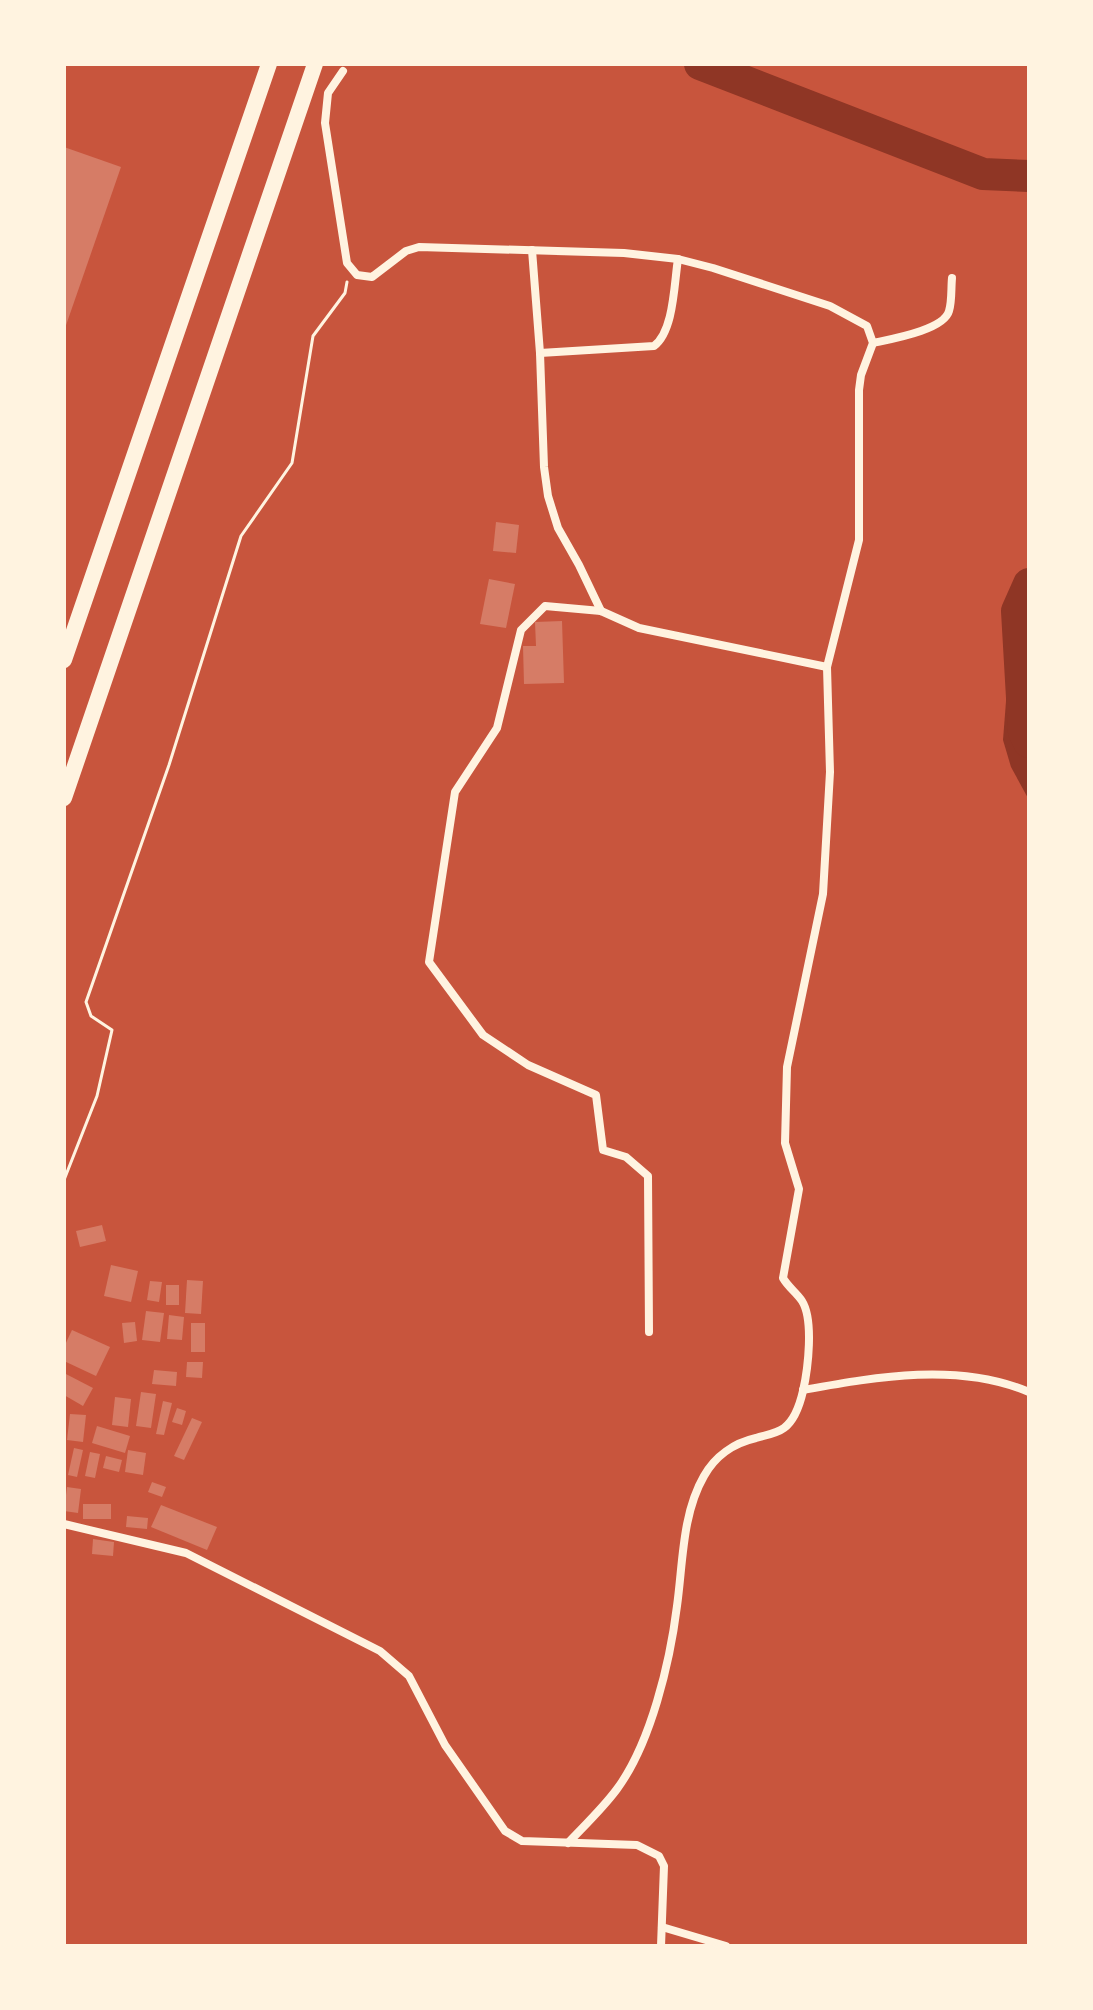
<svg xmlns="http://www.w3.org/2000/svg" width="1093" height="2010" font-family="'Alegreya Sans',sans-serif">
  <style>
    .water { fill: #8f3625 }
    .lines { fill: none; stroke-linecap: round; stroke-linejoin: round }
    .river { stroke: #8f3625; stroke-width: 32 }
    .building { fill: #d67c66 }
    .path { stroke: #fff3e0; stroke-width: 3 }
    .minor { stroke: #fff3e0; stroke-width: 8 }
    .motorway { stroke: #fff3e0; stroke-width: 16 }
  </style>
  <rect width="100%" height="100%" fill="#c8553d"/>
  <!-- water -->
  <path class="water" d="M1017,621L1023,622L1029,647V800L1011,767L1003,740L1011,637Z"/>
  <g class="lines">
    <!-- river -->
    <g class="river">
      <path d="M700,64L983,174L1029,176"/>
      <path d="M1029,584L1017,611L1024,732L1029,742"/>
    </g>
  </g>
  <!-- building -->
  <g class="building">
    <path d="M64,147L121,167L64,331Z"/>
    <path d="M496,522L519,525L516,553L493,551Z"/>
    <path d="M489,579L515,584L506,628L480,624Z"/>
    <path d="M562,621L564,683L524,684L523,646H536L535,622Z"/>
    <path d="M102,1225L106,1241L80,1247L76,1231Z"/>
    <path d="M111,1265L138,1271L131,1302L104,1296Z"/>
    <path d="M187,1280L203,1281L201,1314L185,1313Z"/>
    <path d="M150,1281L162,1282L159,1302L147,1300Z"/>
    <rect x="166" y="1285" width="13" height="20"/>
    <path d="M146,1311L164,1313L160,1342L142,1340Z"/>
    <path d="M169,1315L184,1317L182,1340L167,1339Z"/>
    <path d="M135,1322L137,1341L124,1343L122,1323Z"/>
    <rect x="191" y="1323" width="14" height="29"/>
    <path d="M72,1330L110,1347L96,1376L64,1361V1347Z"/>
    <path d="M187,1362H203L202,1378L186,1377Z"/>
    <path d="M154,1370L177,1372L176,1386L152,1384Z"/>
    <path d="M64,1373L93,1388L83,1406L64,1395Z"/>
    <path d="M141,1392L156,1394L151,1428L136,1426Z"/>
    <path d="M115,1397L131,1399L128,1427L112,1425Z"/>
    <path d="M163,1401L172,1403L164,1435L156,1434Z"/>
    <path d="M177,1408L186,1411L182,1425L172,1422Z"/>
    <path d="M70,1414L86,1415L83,1442L67,1440Z"/>
    <path d="M192,1418L202,1422L184,1460L174,1456Z"/>
    <path d="M97,1426L130,1436L125,1453L92,1443Z"/>
    <path d="M74,1448L83,1450L77,1477L68,1475Z"/>
    <path d="M128,1450L146,1453L143,1475L125,1472Z"/>
    <path d="M90,1452L100,1454L95,1478L85,1476Z"/>
    <path d="M106,1456L122,1460L119,1472L103,1468Z"/>
    <path d="M152,1482L166,1487L162,1497L148,1492Z"/>
    <path d="M67,1487L81,1489L78,1513L64,1511Z"/>
    <rect x="83" y="1504" width="28" height="15"/>
    <path d="M161,1505L217,1527L207,1550L151,1527Z"/>
    <path d="M127,1516L148,1518L147,1529L126,1527Z"/>
    <path d="M93,1539L114,1542L113,1556L92,1554Z"/>
  </g>
  <g class="lines">
    <!-- path -->
    <path class="path" d="M64,1180L97,1096L112,1030L91,1016L86,1002L169,765L241,536L292,463L313,336L345,293L347,282"/>
    <!-- minor -->
    <g class="minor">
      <path d="M343,71L328,93L325,123L347,263L357,275L372,277L406,251L419,247L624,253L678,259L713,268L830,306L867,326L873,343L861,375L859,390V540L827,667L830,772L823,894L787,1067L785,1143L799,1189L783,1278C788,1287 797,1293 802,1301C814,1320 808,1369 803,1391C800,1404 795,1420 784,1428C776,1434 765,1435 756,1438C734,1443 715,1456 704,1476C682,1514 683,1563 677,1606C670,1662 651,1743 617,1789C603,1808 584,1826 568,1843"/>
      <path d="M532,250L540,353L544,467L548,496L558,528L579,565L601,611"/>
      <path d="M873,343C891,339 944,330 949,311C952,302 951,288 952,278"/>
      <path d="M540,353L654,346C674,331 674,284 678,259"/>
      <path d="M649,1332L648,1176L626,1157L603,1150L596,1095L528,1065L483,1035L429,962L455,792L497,728L521,630L545,606L601,611L639,628L827,667"/>
      <path d="M803,1390C876,1377 958,1362 1029,1392"/>
      <path d="M64,1524L186,1553L380,1651L409,1676L445,1745L505,1831L522,1841L637,1845L659,1856L664,1866L661,1946"/>
      <path d="M662,1927L726,1946"/>
    </g>
    <!-- motorway -->
    <g class="motorway">
      <path d="M64,660L269,64"/>
      <path d="M64,798L315,64"/>
    </g>
  </g>
  <!-- border -->
  <rect width="1093" height="2010" fill="none" stroke="#fff3e0" stroke-width="132"/>
</svg>
